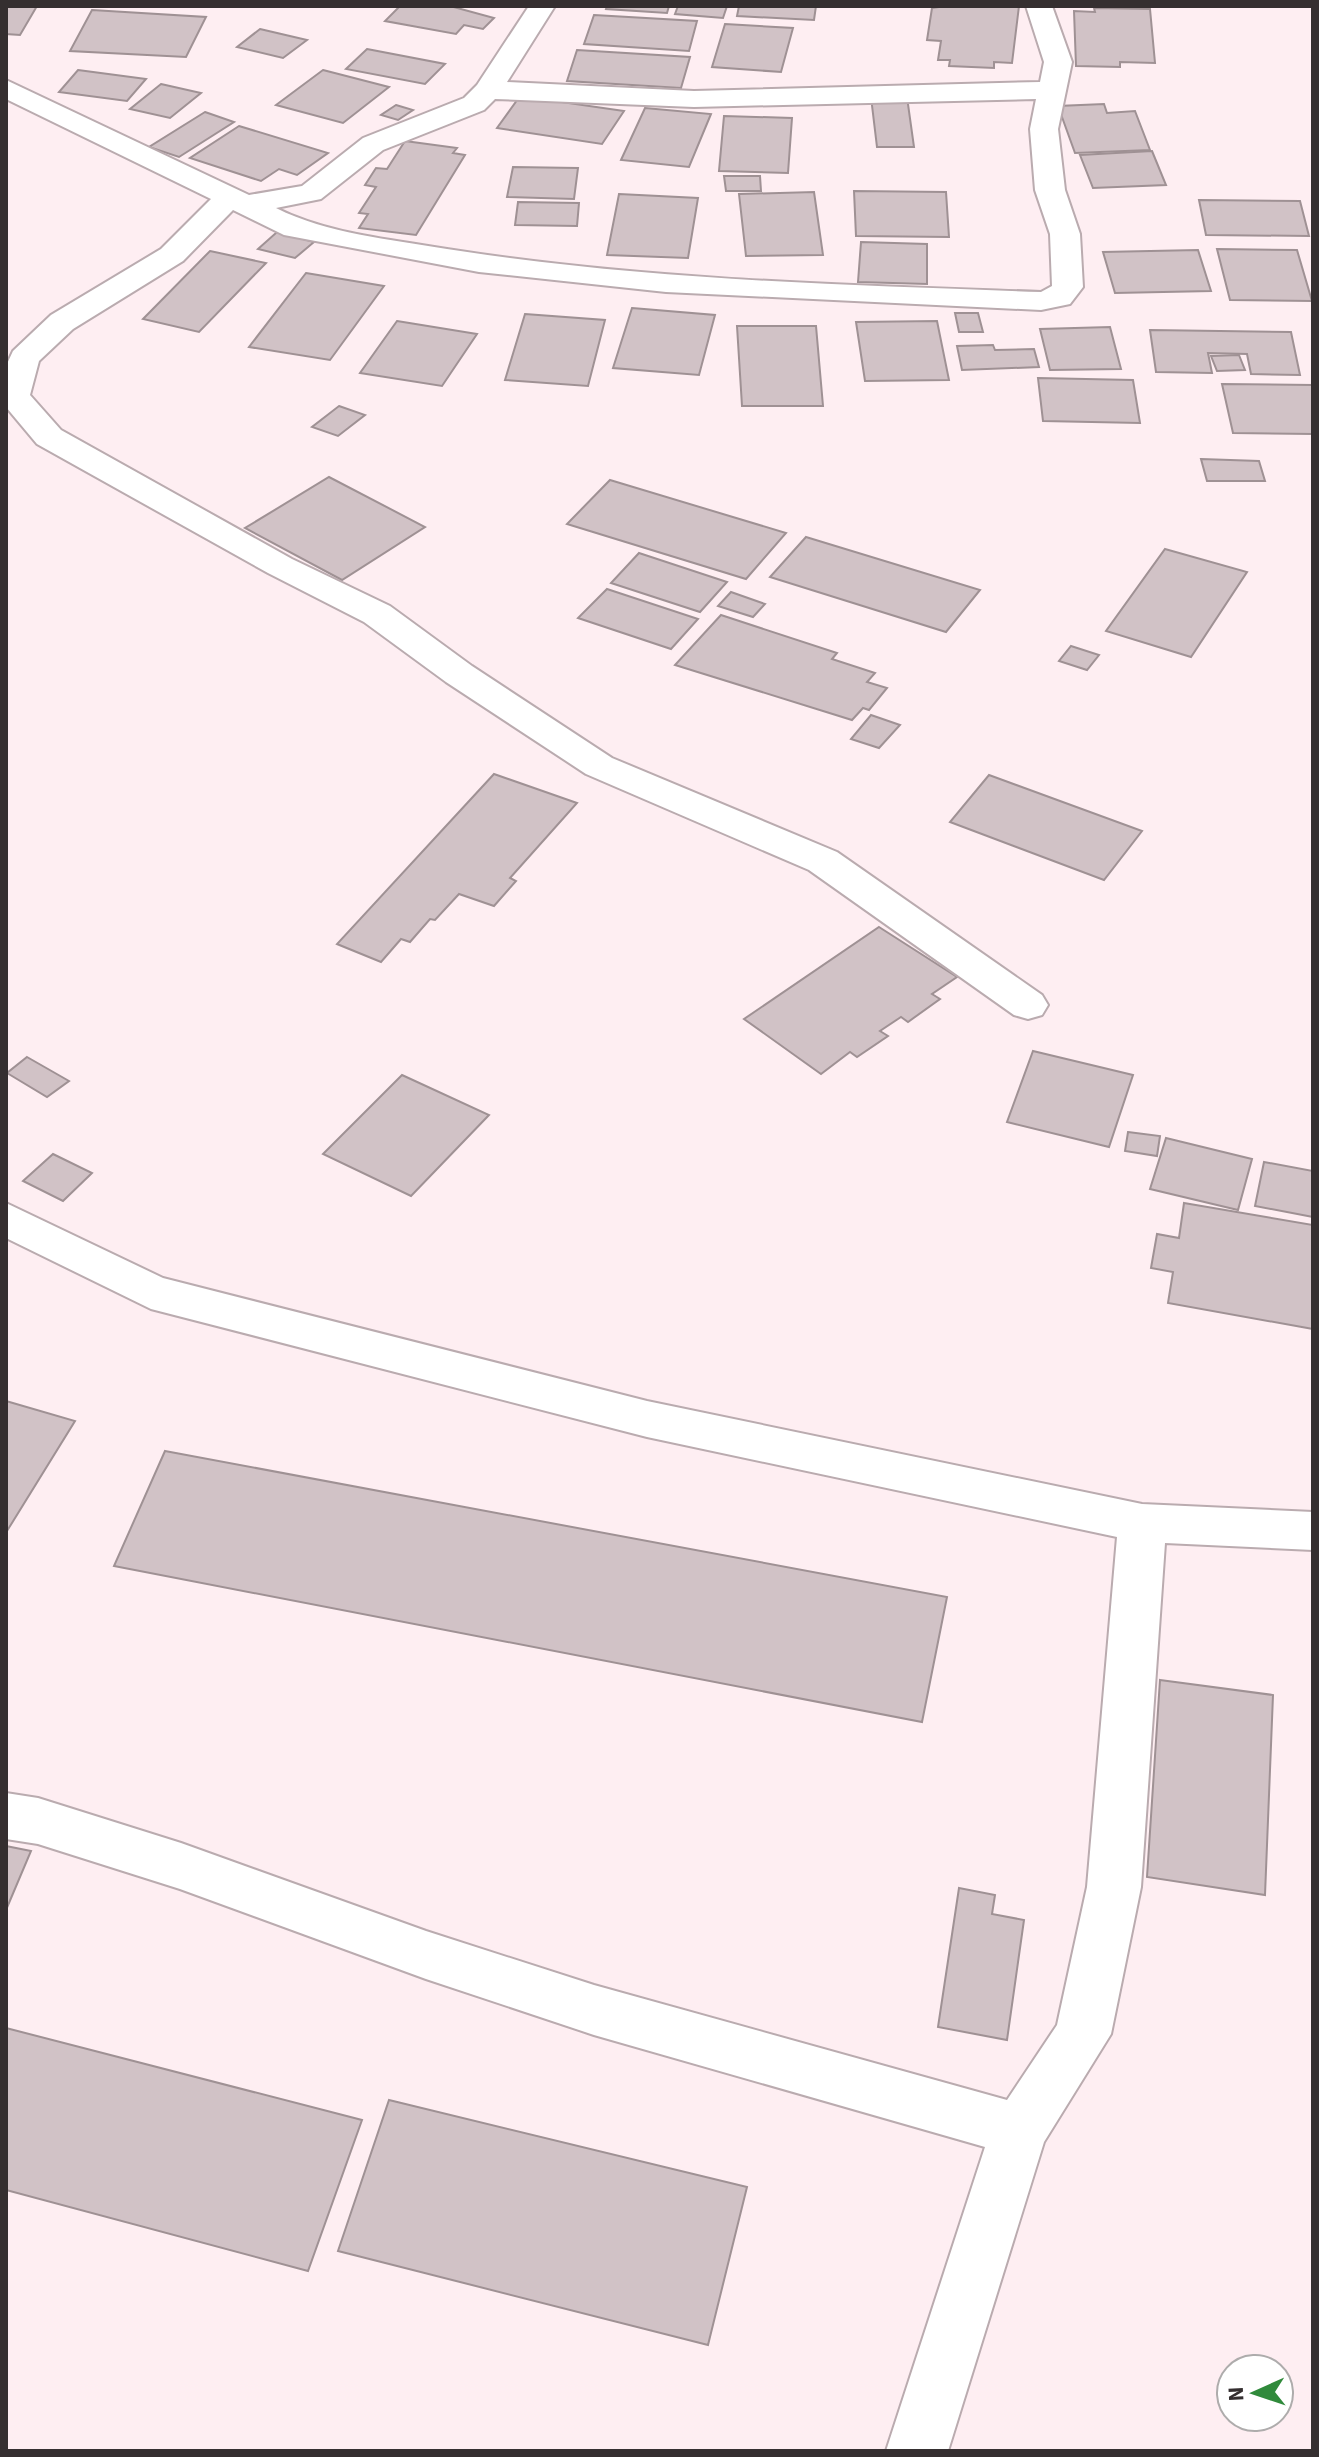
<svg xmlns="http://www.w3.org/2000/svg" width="1319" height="2457" font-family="'Source Sans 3',sans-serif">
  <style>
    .building { fill: #d1c2c6; stroke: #9f9194; stroke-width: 2 }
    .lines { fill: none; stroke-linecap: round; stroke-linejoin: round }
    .street-casing { stroke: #baabaf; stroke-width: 4 }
    .street { fill: #fff; fill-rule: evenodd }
  </style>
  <rect width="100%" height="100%" fill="#feeef2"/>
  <!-- building -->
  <g class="building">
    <path d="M6,6H37L20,35L6,34Z"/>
    <path d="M400,6H450L494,18L483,29L464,25L456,34L385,21Z"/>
    <path d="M607,6H669L667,13L606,9Z"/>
    <path d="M678,6H727L723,18L675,14Z"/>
    <path d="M739,6H816L814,20L737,16Z"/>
    <path d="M946,6H1019L1012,63L994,62V68L949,66L950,60H938L941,41L927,40L932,8Z"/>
    <path d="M1094,8L1150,9L1155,63L1120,62V67L1076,66L1074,11L1095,12Z"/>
    <path d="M92,10L206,17L186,57L70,51Z"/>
    <path d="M594,15L697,21L689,51L584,44Z"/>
    <path d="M725,24L793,28L781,72L712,67Z"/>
    <path d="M260,29L307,40L283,58L237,47Z"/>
    <path d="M367,49L445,64L425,84L346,69Z"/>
    <path d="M577,50L690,57L681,88L567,81Z"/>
    <path d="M78,70L146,79L127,101L59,92Z"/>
    <path d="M323,70L389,87L343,123L276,105Z"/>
    <path d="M161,84L201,93L170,118L130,109Z"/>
    <path d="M520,96L624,111L602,144L497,128Z"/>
    <path d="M871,97H907L914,147H877Z"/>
    <path d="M1104,104L1107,113L1135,111L1150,150L1075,153L1058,106Z"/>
    <path d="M396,105L413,110L398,120L381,115Z"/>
    <path d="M645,108L711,114L689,167L621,160Z"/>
    <path d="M205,112L234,122L179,157L149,147Z"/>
    <path d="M724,116L792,118L788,173L719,171Z"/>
    <path d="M239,126L328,153L297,175L279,169L261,181L190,158Z"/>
    <path d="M405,141L457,148L453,153L465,155L416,235L359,228L368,214L359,213L376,187L365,185L376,168L387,169Z"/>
    <path d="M1152,151L1166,185L1093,188L1080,155Z"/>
    <path d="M513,167L578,168L574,199L507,197Z"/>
    <path d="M724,176H760L761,191H726Z"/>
    <path d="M854,191L946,192L949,237L856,236Z"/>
    <path d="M814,192L823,255L746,256L739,194Z"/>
    <path d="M619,194L698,198L688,258L607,255Z"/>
    <path d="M1199,200L1300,201L1309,236L1206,235Z"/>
    <path d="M518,202L579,203L577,226L515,225Z"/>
    <path d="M277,232L314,242L295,258L258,249Z"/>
    <path d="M861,242L927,244V284L858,282Z"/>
    <path d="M1217,249L1297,250L1312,301L1230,300Z"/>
    <path d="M1198,250L1211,291L1115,293L1103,252Z"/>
    <path d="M210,251L266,263L199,332L143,319Z"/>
    <path d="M306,273L384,286L330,360L249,347Z"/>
    <path d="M632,308L715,315L699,375L613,368Z"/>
    <path d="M955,313H978L983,332H959Z"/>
    <path d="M525,314L605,320L588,386L505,380Z"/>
    <path d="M397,321L477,334L442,386L360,373Z"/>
    <path d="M937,321L949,380L865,381L856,322Z"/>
    <path d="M737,326H816L823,406H742Z"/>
    <path d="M1110,327L1121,369L1050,370L1040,329Z"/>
    <path d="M1150,330L1291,332L1300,375L1251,374L1247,354L1208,353L1212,373L1156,372Z"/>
    <path d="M993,345L995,350L1034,349L1039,367L962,370L957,346Z"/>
    <path d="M1239,355L1245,370L1217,371L1211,356Z"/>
    <path d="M1038,378L1133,380L1140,423L1043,421Z"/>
    <path d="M1222,384L1313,385V434L1233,433Z"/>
    <path d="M339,406L365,415L338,436L312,427Z"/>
    <path d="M1201,459L1259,461L1265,481H1207Z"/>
    <path d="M329,477L425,527L342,580L245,528Z"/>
    <path d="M610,480L786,533L746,579L567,524Z"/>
    <path d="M806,537L980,590L946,632L770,577Z"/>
    <path d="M1165,549L1247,572L1191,657L1106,631Z"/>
    <path d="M639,553L727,582L700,612L611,583Z"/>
    <path d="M607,589L698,619L671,649L578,618Z"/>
    <path d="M731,592L765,604L753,617L718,606Z"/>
    <path d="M721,615L837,653L832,659L875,673L867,682L887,688L869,710L863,708L852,720L675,665Z"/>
    <path d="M1071,646L1099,655L1087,670L1059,661Z"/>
    <path d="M871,715L900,725L879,748L851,739Z"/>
    <path d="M494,774L577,803L510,878L516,881L494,906L459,894L435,920L430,919L410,942L401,939L381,962L337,944Z"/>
    <path d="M989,775L1142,831L1104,880L950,822Z"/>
    <path d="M879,927L957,977L932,994L940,999L908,1022L901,1017L880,1031L888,1036L857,1057L850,1052L821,1074L744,1019Z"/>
    <path d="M1033,1051L1133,1075L1109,1147L1007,1122Z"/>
    <path d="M27,1057L69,1081L47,1097L7,1073Z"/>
    <path d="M402,1075L489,1115L411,1196L323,1154Z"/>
    <path d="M1128,1132L1160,1136L1157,1156L1125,1151Z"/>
    <path d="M1166,1138L1252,1159L1238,1210L1150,1189Z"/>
    <path d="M53,1154L92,1173L63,1201L23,1181Z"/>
    <path d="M1264,1162L1313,1171V1217L1255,1206Z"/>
    <path d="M1184,1203L1313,1225V1329L1168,1303L1173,1272L1151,1268L1157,1234L1179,1238Z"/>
    <path d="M6,1401L75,1421L7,1531L6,1530Z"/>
    <path d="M165,1451L947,1597L922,1722L114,1566Z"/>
    <path d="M1160,1680L1273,1695L1265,1895L1147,1877Z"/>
    <path d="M6,1846L31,1851L6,1910Z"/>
    <path d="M959,1888L995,1895L992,1914L1024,1920L1007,2040L938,2027Z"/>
    <path d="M6,2028L362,2120L308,2271L6,2190Z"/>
    <path d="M389,2100L747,2187L708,2345L338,2251Z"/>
  </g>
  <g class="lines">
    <!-- street casing -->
    <g class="street-casing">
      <g id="street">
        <path d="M529,6H555L507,82L694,91L1040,82L1044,62L1026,6H1052L1072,62L1058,129L1065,190L1080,234L1083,287L1070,304L1041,310L666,292L479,272L284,235L233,210L183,261L73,329L39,361L30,395L61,430L292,559L390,606L472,666L612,758L837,852L1042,995L1048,1005L1042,1015L1028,1019L1014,1015L809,870L586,774L446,682L364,622L268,573L37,444L6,407V366L13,351L51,315L161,249L211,199L6,99V80L249,195L302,186L363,138L464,98L477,85ZM495,99L694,107L1036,99L1030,129L1035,190L1050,234L1052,286L1041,292C843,285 643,280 447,249C389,239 328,234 276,208L321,199L383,150L484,110Z"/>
        <path d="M6,1203L163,1278L647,1401L1142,1504L1313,1512V1550L1165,1543L1141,1887L1111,2034L1044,2142L948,2451H886L985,2147L594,2035L426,1979L180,1889L38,1844L6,1839V1793L38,1798L181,1843L426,1931L594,1985L1007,2100L1057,2025L1087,1887L1117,1537L647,1437L151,1309L6,1238Z"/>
      </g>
    </g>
    <!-- street -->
    <use href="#street" class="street"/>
  </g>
  <!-- border -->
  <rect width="1319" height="2457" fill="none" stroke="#352f30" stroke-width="16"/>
  <!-- north arrow -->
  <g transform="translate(1255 2393) rotate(267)"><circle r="38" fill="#ffffff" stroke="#aeacac" stroke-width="2"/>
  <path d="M0-6L14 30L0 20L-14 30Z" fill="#308a3b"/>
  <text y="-12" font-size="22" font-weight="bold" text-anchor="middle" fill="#352f30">N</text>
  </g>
</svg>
